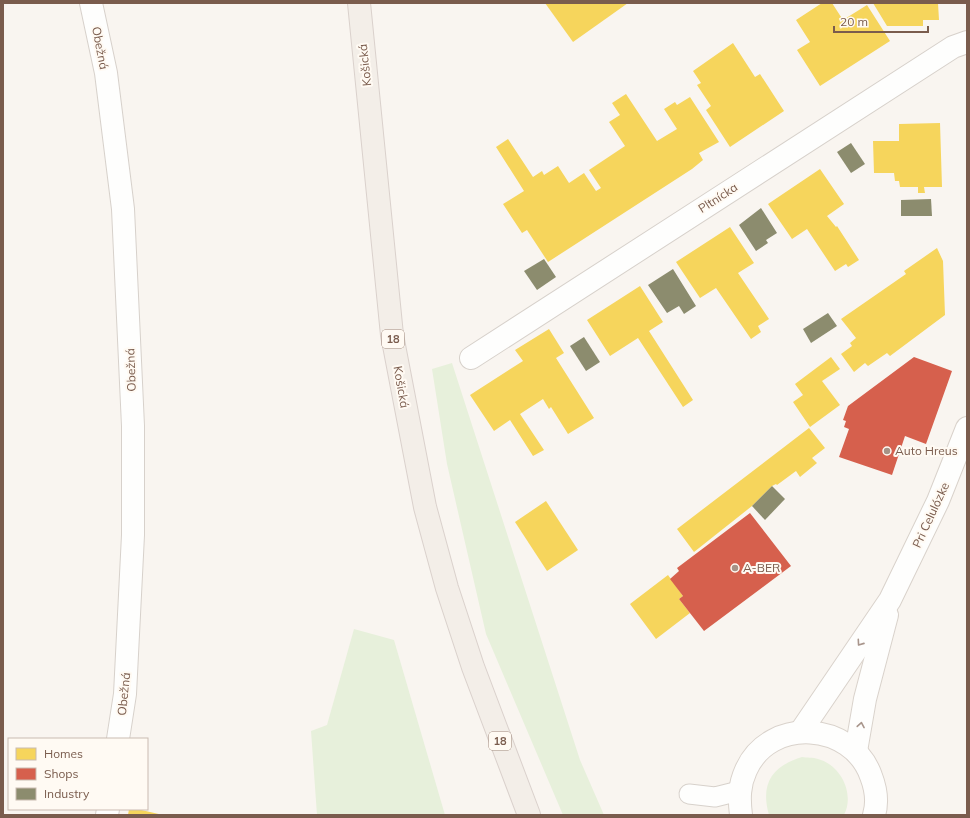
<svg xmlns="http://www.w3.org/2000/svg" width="970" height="818" font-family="Mulish,sans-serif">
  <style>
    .green { fill: #e7f0db }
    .homes { fill: #f6d55c }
    .shops { fill: #d6604d }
    .industry { fill: #8c8c6e }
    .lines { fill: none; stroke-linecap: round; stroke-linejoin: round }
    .lane-casing { stroke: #d7d1cb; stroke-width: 21 }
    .street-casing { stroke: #d7d1cb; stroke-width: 24 }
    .secondary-casing { stroke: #d9d2cb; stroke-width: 24 }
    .primary-casing { stroke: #dad1cc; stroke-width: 24 }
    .lane { stroke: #fefefd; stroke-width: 19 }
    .street { stroke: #fefefd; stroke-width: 22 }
    .secondary { stroke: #fefefd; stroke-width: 22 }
    .primary { stroke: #f3eee8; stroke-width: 22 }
    .oneway { stroke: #a8958b }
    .poi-dot { fill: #a69286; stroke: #fffaf3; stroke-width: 1.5 }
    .labels { text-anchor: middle; stroke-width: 4; stroke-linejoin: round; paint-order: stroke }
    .shield { fill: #fffaf3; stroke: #a28b7f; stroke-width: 1 }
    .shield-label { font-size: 11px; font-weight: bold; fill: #7a5c4d }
    .street-label { font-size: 12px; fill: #7a5c4d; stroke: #fffaf3 }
    .poi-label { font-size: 12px; fill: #7a5c4d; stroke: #fffaf3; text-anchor: start }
  </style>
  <rect width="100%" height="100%" fill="#f9f5f0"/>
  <!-- green -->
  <g class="green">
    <path d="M452,363L580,760L604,815H563L486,634L447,464L432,369Z"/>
    <path d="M354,629L394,640L445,815H317L311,731L327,725Z"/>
    <path d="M802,757C807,758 813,757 818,759C841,765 855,794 844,815H769C760,784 772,766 802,757Z"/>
  </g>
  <!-- homes -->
  <g class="homes">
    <path d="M545,3H628L573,42Z"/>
    <path d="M822,3H832L843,20L867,5L890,41L820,86L797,50L810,42L796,20Z"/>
    <path d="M873,3H938L939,20H923V26H887Z"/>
    <path d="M733,43L755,77L760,74L784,111L730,147L706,110L711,106L697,85L701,83L693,71Z"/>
    <path d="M626,94L657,141L677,129L664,109L675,102L677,105L690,97L719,142L699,153L703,160L692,169L548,262L527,230L522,233L503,204L524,191L496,147L508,139L533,177L542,171L544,175L558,166L569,183L584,173L596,191L601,188L589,170L625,146L609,122L620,115L612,103Z"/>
    <path d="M940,123L942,187H924L925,193H918V187H900L899,181H895L894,173H874L873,141H899V124Z"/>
    <path d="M820,169L844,204L827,216L836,227L837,226L859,260L848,267L846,264L835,271L807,229L792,239L768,204Z"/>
    <path d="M730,227L754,263L738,273L769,319L758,326L761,332L751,339L716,288L700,298L676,262Z"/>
    <path d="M937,248L943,261L945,315L890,356L887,353L868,366L865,363L854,372L841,354L852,346L850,343L856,338L841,319L906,274L904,271Z"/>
    <path d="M640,286L663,322L649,331L693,400L683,407L638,338L610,356L587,320Z"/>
    <path d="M549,329L564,353L556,358L594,418L568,434L551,407L549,409L543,399L520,414L544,450L533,456L510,420L494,431L470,395L523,361L515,350Z"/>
    <path d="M831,357L840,369L822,381L840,405L810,427L793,402L803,395L795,384Z"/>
    <path d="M809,428L825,448L812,458L817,463L800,477L796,471L777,485L776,484L772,486L752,506L694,552L677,529Z"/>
    <path d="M546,501L578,550L547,571L515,522Z"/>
    <path d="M668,575L683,596L679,599L690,613L656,639L630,604Z"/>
    <path d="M129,809H137L163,815H128Z"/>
  </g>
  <!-- shops -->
  <g class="shops">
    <path d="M914,357L952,371L926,444L905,436L892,475L839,457L849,429L844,427L846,421L843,420L848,406Z"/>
    <path d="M750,513L791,566L704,631L679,599L683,596L670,579L679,571L677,568Z"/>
  </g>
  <!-- industry -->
  <g class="industry">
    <path d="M851,143L865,164L851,173L837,152Z"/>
    <path d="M931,199L932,216H901V200Z"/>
    <path d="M761,208L777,233L766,240L768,243L756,251L739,225Z"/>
    <path d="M544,259L556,277L537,290L524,271Z"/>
    <path d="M673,269L696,306L684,314L679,306L667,313L648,285Z"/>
    <path d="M828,313L837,326L811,343L803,329Z"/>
    <path d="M584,337L600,362L586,371L570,346Z"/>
    <path d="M772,486L785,499L765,520L752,506Z"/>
  </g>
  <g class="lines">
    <!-- lane casing -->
    <g class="lane-casing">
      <path id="lane" d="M689,794L715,797L739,791"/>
    </g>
    <!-- street casing -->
    <g class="street-casing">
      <g id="street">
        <path d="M91,3L106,73L123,209L133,426V535L125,694L118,739"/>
        <path d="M471,358L953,47L967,42"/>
        <path d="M107,815L108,809"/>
      </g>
    </g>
    <!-- secondary casing -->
    <g class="secondary-casing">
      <g id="secondary">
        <path d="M801,731L890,600L938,501L967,428"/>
        <path d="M856,751L865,699L887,615"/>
        <path d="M741,815C739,799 739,785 746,770C770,716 852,722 871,776C876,789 878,802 874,815"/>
      </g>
    </g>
    <!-- primary casing -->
    <g class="primary-casing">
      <path id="primary" d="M359,3L392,335L425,507L447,588L473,667L529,815"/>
    </g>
    <!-- lane -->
    <use href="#lane" class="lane"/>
    <!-- street -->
    <use href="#street" class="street"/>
    <!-- secondary -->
    <use href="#secondary" class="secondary"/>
    <!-- primary -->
    <use href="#primary" class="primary"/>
  </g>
  <!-- one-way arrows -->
  <defs><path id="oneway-chevron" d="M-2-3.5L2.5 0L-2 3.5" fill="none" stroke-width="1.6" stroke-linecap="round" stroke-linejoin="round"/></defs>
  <g class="oneway">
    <use href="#oneway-chevron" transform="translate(860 643) rotate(125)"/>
    <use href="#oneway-chevron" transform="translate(861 725) rotate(-80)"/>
  </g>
  <!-- markers -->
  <g class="poi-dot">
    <circle cx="887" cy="451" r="4"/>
    <circle cx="735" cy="568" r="4"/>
  </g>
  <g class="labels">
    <!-- shield labels -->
    <g class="shield">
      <rect x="382" y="330" width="22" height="18" rx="3"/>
      <rect x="489" y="732" width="22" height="18" rx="3"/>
    </g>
    <g class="shield-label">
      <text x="393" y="343">18</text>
      <text x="500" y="745">18</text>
    </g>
    <!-- street labels -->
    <g class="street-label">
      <text transform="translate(100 48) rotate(79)" y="4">Obežná</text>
      <text transform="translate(365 65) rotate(-96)" y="4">Košická</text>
      <text transform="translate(718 198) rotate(-33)" y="4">Pltnícka</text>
      <text transform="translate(131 370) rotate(-92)" y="4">Obežná</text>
      <text transform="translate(401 387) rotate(80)" y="4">Košická</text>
      <text transform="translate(931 515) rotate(-65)" y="4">Pri Celulózke</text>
      <text transform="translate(124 694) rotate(-84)" y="4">Obežná</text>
    </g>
    <!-- poi labels -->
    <g class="poi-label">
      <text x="895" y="455">Auto Hreus</text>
      <text x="743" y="572">A-BER</text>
    </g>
  </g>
  <!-- border -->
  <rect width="970" height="818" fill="none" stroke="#7a5c4d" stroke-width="8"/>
  <!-- legend -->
  <rect x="8" y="738" width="140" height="72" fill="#fffaf3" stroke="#cabbb1"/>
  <rect x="16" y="748" width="20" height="12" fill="#f6d55c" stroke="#cabbb1"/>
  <text x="44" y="758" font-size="12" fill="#7a5c4d">Homes</text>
  <rect x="16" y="768" width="20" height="12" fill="#d6604d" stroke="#cabbb1"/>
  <text x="44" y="778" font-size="12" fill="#7a5c4d">Shops</text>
  <rect x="16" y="788" width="20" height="12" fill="#8c8c6e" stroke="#cabbb1"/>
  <text x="44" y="798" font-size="12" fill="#7a5c4d">Industry</text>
  <!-- scale -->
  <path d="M834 26v6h94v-6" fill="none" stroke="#7a5c4d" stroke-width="2"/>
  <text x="840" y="26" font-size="12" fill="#7a5c4d" stroke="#fffaf3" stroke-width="3" paint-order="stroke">20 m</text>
</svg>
